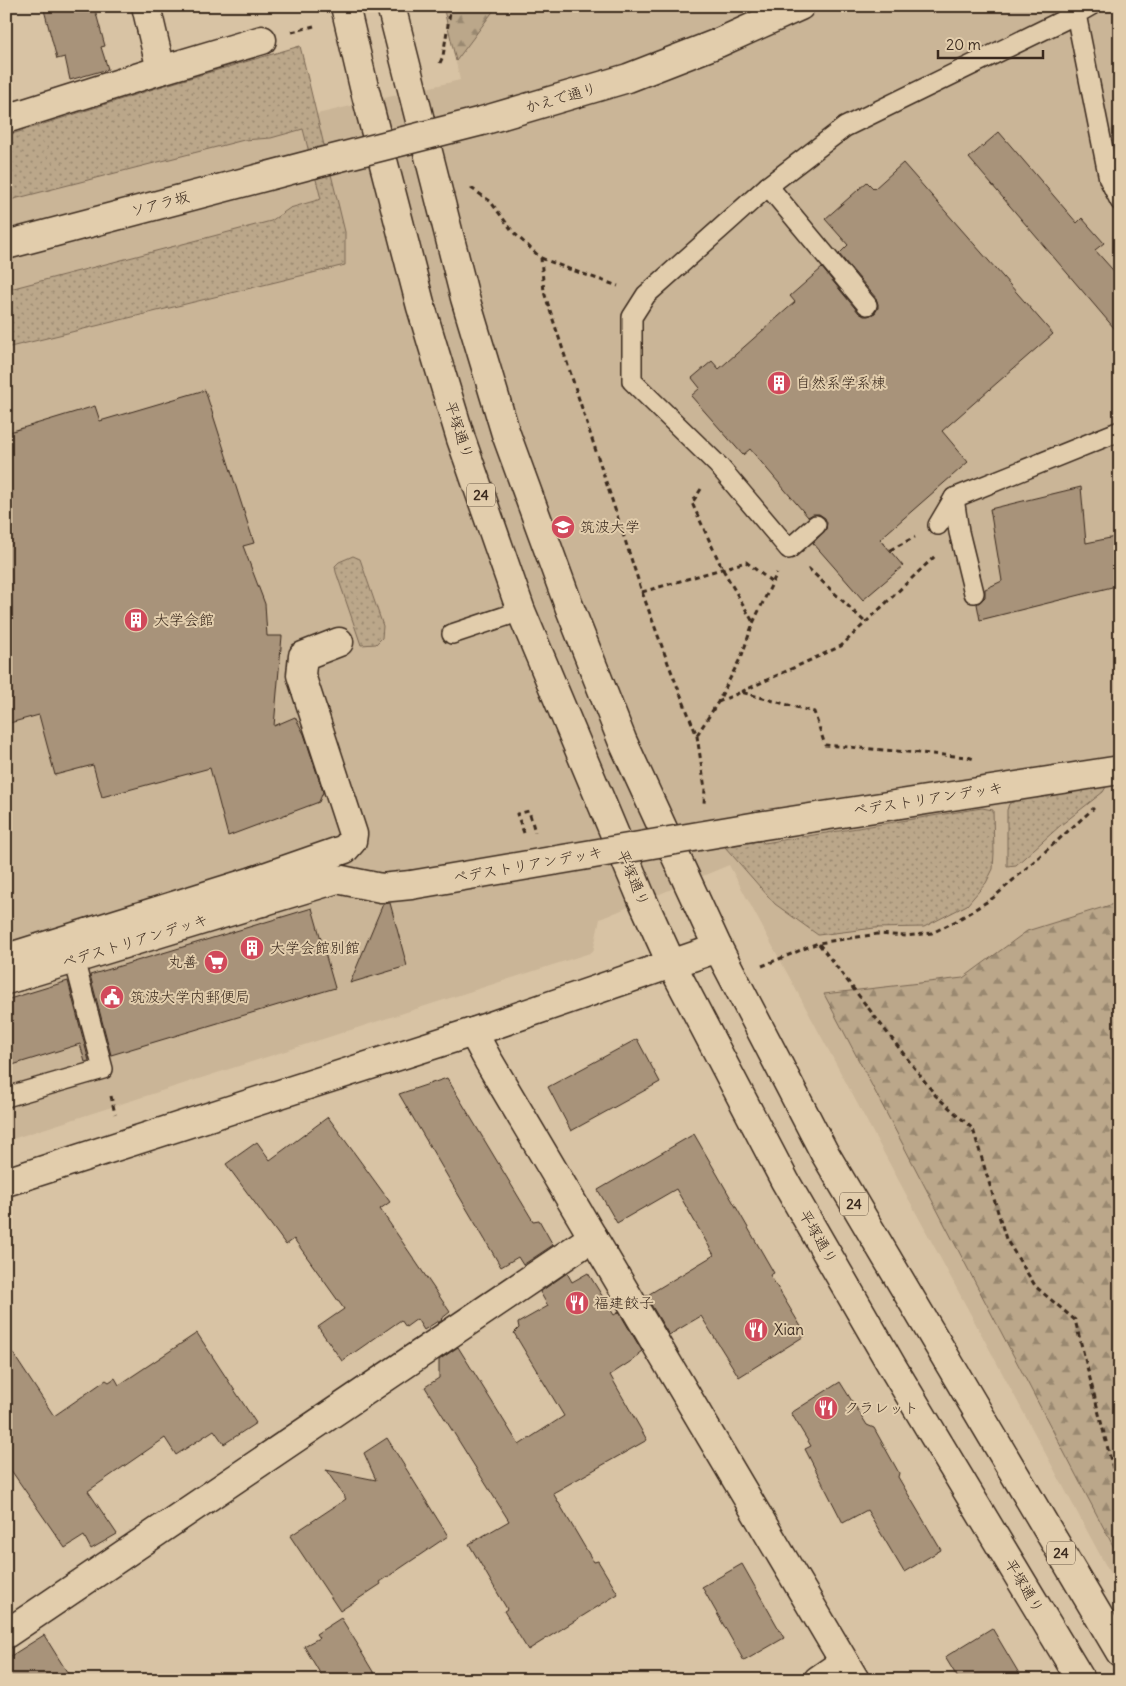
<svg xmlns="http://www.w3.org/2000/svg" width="1126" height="1686" font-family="Delius,'Klee One',sans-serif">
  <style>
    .built { fill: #cab597 }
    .grass { fill: url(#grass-dots); stroke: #7b6854 }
    .forest { fill: url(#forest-firs); stroke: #7b6854 }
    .building { fill: #a8937a; stroke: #3b2a1e }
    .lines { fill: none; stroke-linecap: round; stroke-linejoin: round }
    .service-casing { stroke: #3b2a1e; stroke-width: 22 }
    .pedestrian-casing { stroke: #3b2a1e; stroke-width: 31 }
    .minor-casing { stroke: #3b2a1e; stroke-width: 31 }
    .tertiary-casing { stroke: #3b2a1e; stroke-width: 31 }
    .primary-casing { stroke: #3b2a1e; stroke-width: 31 }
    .path { stroke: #3b2a1e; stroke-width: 3; stroke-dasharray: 5 4; stroke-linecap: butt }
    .service { stroke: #e2cdac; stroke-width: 19 }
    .pedestrian { stroke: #e2cdac; stroke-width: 28 }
    .minor { stroke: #e2cdac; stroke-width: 28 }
    .tertiary { stroke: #e2cdac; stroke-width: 28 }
    .primary { stroke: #e2cdac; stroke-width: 28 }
    .pedestrian-bridge-casing { stroke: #3b2a1e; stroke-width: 31; stroke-linecap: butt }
    .tertiary-bridge-casing { stroke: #3b2a1e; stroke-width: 31; stroke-linecap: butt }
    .pedestrian-bridge { stroke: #e2cdac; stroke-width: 28 }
    .tertiary-bridge { stroke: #e2cdac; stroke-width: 28 }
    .labels { text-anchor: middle; stroke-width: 4; stroke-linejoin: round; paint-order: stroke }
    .shield { fill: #e2cdac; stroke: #6d5b49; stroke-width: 1 }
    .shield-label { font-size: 14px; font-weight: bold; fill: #3b2a1e }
    .street-label { font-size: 15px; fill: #3b2a1e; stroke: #e2cdac }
    .poi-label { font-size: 15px; fill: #3b2a1e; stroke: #e2cdac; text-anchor: start }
  </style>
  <defs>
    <pattern id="grass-dots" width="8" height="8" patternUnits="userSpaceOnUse" patternTransform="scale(1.25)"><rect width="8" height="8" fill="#bba78a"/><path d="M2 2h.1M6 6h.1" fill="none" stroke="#998870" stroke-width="1.8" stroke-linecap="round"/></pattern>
    <pattern id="forest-firs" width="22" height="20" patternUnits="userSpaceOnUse" patternTransform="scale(1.25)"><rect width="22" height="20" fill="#bba78a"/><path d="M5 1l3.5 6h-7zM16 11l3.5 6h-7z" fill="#998870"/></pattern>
  </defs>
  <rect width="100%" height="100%" fill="#d8c3a4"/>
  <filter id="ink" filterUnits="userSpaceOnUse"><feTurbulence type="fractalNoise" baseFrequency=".02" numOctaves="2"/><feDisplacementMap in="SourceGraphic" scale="10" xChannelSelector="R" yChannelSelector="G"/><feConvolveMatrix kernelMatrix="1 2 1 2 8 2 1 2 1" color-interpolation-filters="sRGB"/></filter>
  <g filter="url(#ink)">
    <!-- built -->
    <path class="built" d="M443,6H1120V1592L729,865L600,919L593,952L6,1141V188L460,80Z"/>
    <!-- grass -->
    <g class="grass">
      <path d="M300,46L345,232V265L6,348V290L271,221L290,208L321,199L303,129L271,138L244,140L6,201V136L166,85Z"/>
      <path d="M353,556L360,559L383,626L382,638L376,644L361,645L336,572L335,566L339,562Z"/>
      <path d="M1105,783L1106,787L1103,792L1061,825L1016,865L1007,866V810L1009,804L1015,800Z"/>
      <path d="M982,808L993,810L994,853L993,869L986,883L967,905L924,927L875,928L818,935L775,904L725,847L761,840L764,843Z"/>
    </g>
    <!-- forest -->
    <g class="forest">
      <path d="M443,6H497L456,61Z"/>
      <path d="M1120,902V1559L824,994L963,978L1027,931Z"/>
    </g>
    <!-- building -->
    <g class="building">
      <path d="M43,6H94L105,46L101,47L108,69L70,80L65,57L57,59Z"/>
      <path d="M999,132L1077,223L1082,218L1104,243L1095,250L1120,278V335L969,158Z"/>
      <path d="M903,163L1053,334L942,431L968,462L880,539L903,566L863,600L813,543L826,529L827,523L825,518L819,514H813L808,517L750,449L743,455L691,396L700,388L692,378L712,361L719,369L795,302L790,296L822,268L859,313L864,316H868L875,313L878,308V304L876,298L839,254L848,245L825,219L867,182L874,189Z"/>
      <path d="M205,390L254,543L243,546L265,604L267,636H282L274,726L295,717L304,734L323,792L319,802L228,836L210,768L102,797L93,765L55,775L39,715L6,724V433L95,406L100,421Z"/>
      <path d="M1081,487L1086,543L1120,536V585L980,620L977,604L981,601L985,597V589L1002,581L990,509Z"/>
      <path d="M390,903L407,966L350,983L383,904Z"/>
      <path d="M312,908L335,988L111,1055L90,975Z"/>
      <path d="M68,981L89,1061L85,1062L80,1044L6,1067V1000Z"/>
      <path d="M637,1039L660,1082L571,1131L548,1087Z"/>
      <path d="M447,1078L533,1221L539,1220L553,1245L523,1265L518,1257L501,1267L399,1094Z"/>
      <path d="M328,1117L390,1202L380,1209L450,1312L441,1319L442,1320L438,1323V1321L424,1330L417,1319L406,1327L401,1320L342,1361L318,1327L344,1309L294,1239L286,1245L226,1164L257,1142L270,1160Z"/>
      <path d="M694,1134L774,1273L770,1275L806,1335L739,1377L701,1316L669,1335L646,1296L714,1255L676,1189L617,1223L598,1190Z"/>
      <path d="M567,1273L572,1282L588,1273L614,1315L619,1312L642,1351L638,1354L639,1356L610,1375L647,1440L553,1493L590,1556L594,1562L598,1561L618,1594L528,1650L504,1611L507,1609L469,1544L509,1521L425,1387L439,1378V1360L458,1347L519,1445L564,1416L514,1333L519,1328L518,1323L548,1306L540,1292Z"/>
      <path d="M197,1333L256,1423L224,1444L214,1430L176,1455L165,1438L88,1491L117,1534L91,1549L84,1536L65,1548L6,1463V1343L54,1416L106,1380L109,1382L115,1378L119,1385Z"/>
      <path d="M840,1382L867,1425L874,1428L899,1473L898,1477L941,1550L904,1572L867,1510L843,1523L805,1449L811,1446L791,1413Z"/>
      <path d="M387,1438L448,1536L380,1582L381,1584L340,1611L290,1536L346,1499L326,1470L376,1480L364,1453Z"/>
      <path d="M742,1564L784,1638L744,1661L702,1587Z"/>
      <path d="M341,1618L358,1645H357L378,1680H324L304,1646L319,1638L316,1634Z"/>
      <path d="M992,1628L1023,1680H959L945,1657Z"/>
      <path d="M44,1635L72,1680H6V1659Z"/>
    </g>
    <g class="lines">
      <!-- service casing -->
      <g class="service-casing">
        <g id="service">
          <path d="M1090,6L1076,14L1109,179L1120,201"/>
          <path d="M768,186L867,305"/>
          <path d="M954,498L959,532L974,593"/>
          <path d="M816,525L789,549L718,465L632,381V317L646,295L768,186L845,127L1076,14L1072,6"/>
          <path d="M938,525L954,498L1120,431"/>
          <path d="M452,634L521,611"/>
          <path d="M6,1097L103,1069L74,959"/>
        </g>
      </g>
      <!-- pedestrian casing -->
      <g class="pedestrian-casing">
        <g id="pedestrian">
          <path d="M758,826L1120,770"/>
          <path d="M263,902L256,880L345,849L352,841L353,834L301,675L303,656L339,642"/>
          <path d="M19,976L13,956L256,880"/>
          <path d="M6,980L337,879L381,888L411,885"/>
        </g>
      </g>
      <!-- minor casing -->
      <g class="minor-casing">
        <g id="minor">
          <path d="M146,6L161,70"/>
          <path d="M6,119L161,70L262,40"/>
          <path d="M473,1032L488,1060L855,1680"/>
          <path d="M6,1634L593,1237"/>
          <path d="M818,1680L844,1662"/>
        </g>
      </g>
      <!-- tertiary casing -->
      <g class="tertiary-casing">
        <g id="tertiary">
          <path d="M482,121L628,78L718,43L800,6"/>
          <path d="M6,245L313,164"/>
          <path d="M6,1182L473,1032L718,948"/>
        </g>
      </g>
      <!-- primary casing -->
      <g class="primary-casing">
        <g id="primary">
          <path d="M345,6L364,87L421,307L461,439L521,611L642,899L672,965L785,1181L892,1366L1081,1680"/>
          <path d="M391,6L465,298L506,434L569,606L622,740L718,948L824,1152L1120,1652"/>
        </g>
      </g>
      <!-- path -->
      <g class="path">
        <path d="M292,32L314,26"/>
        <path d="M440,63L443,56L451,6"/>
        <path d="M471,188L490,201L514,233L541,258L544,292L642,592L668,663L697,736L705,789L704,803"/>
        <path d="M541,258L569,269L618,286"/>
        <path d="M701,489L692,503L722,568L753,622"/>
        <path d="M890,550L915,537"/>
        <path d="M808,568L866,623"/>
        <path d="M642,592L746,562L772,582"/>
        <path d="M741,692L841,646L935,556"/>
        <path d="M718,702L741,692L814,712L825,745L968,757L974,759"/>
        <path d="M697,735L718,702L742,655L753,623L777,573"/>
        <path d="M524,833L517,814L529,811L535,832"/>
        <path d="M819,944L936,1096L973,1129L1006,1239L1036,1287L1075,1320L1120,1496"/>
        <path d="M762,966L818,943L878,934L906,936L932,933L956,921L993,898L1094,808"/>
        <path d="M111,1096L115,1114"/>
      </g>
      <!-- service -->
      <use href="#service" class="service"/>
      <!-- pedestrian -->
      <use href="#pedestrian" class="pedestrian"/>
      <!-- minor -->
      <use href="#minor" class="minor"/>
      <!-- tertiary -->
      <use href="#tertiary" class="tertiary"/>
      <!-- primary -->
      <use href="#primary" class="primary"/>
      <!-- pedestrian-bridge casing -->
      <g class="pedestrian-bridge-casing">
        <path id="pedestrian-bridge" d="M411,885L758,826"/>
      </g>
      <!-- tertiary-bridge casing -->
      <g class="tertiary-bridge-casing">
        <path id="tertiary-bridge" d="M313,164L482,121"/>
      </g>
      <!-- pedestrian-bridge -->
      <use href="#pedestrian-bridge" class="pedestrian-bridge"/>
      <!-- tertiary-bridge -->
      <use href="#tertiary-bridge" class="tertiary-bridge"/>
    </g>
  </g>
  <!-- icons -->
  <defs>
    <g id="building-disc" transform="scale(1.25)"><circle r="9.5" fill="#d1495b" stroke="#e2cdac"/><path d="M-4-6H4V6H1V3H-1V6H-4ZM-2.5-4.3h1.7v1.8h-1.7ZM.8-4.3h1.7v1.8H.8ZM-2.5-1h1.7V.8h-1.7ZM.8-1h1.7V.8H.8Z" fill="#fff"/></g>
    <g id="university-disc" transform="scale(1.25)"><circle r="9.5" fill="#d1495b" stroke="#e2cdac"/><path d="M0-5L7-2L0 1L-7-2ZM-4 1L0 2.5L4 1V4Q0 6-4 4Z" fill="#fff"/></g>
    <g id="supermarket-disc" transform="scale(1.25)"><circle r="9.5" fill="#d1495b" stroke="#e2cdac"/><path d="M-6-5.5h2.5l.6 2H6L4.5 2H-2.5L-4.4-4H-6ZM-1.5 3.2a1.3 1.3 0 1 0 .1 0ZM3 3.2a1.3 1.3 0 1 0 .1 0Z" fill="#fff"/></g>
    <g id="civic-disc" transform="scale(1.25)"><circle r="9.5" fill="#d1495b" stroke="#e2cdac"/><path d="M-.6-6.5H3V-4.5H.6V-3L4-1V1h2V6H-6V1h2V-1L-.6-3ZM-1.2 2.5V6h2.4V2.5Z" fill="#fff"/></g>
    <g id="restaurant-disc" transform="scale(1.25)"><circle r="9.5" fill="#d1495b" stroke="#e2cdac"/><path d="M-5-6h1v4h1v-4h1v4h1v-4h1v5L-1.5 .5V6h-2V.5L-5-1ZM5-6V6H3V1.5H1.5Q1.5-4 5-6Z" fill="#fff"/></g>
  </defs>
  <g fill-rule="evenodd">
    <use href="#building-disc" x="779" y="383"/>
    <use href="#university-disc" x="563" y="527"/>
    <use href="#building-disc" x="136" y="620"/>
    <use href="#building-disc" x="252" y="948"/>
    <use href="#supermarket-disc" x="216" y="962"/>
    <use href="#civic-disc" x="112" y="997"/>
    <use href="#restaurant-disc" x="577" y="1303"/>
    <use href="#restaurant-disc" x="756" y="1330"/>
    <use href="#restaurant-disc" x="826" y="1408"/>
  </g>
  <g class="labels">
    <!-- shield labels -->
    <g class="shield">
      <rect x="467" y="483.5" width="28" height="23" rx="4"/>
      <rect x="840" y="1192.5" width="28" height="23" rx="4"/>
      <rect x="1047" y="1541.5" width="28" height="23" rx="4"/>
    </g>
    <g class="shield-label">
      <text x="481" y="500">24</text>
      <text x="854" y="1209">24</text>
      <text x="1061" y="1558">24</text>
    </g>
    <!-- street labels -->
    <g class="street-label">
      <text transform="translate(561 98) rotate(-16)" y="5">かえで通り</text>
      <text transform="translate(160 204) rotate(-15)" y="5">ソアラ坂</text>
      <text transform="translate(459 430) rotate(72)" y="5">平塚通り</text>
      <text transform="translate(928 799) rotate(-9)" y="5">ペデストリアンデッキ</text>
      <text transform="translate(528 865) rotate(-10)" y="5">ペデストリアンデッキ</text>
      <text transform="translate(633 878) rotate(67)" y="5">平塚通り</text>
      <text transform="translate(135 941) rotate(-17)" y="5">ペデストリアンデッキ</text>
      <text transform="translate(818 1237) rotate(60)" y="5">平塚通り</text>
      <text transform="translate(1024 1586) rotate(59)" y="5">平塚通り</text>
    </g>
    <!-- poi labels -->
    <g class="poi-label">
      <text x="796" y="388">自然系学系棟</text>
      <text x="580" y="532">筑波大学</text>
      <text x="154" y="625">大学会館</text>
      <text x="270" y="953">大学会館別館</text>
      <text x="198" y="967" text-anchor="end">丸善</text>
      <text x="130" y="1002">筑波大学内郵便局</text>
      <text x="594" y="1308">福建餃子</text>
      <text x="774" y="1335">Xian</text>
      <text x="844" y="1413">クラレット</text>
    </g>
  </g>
  <!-- margin -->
  <rect width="1126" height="1686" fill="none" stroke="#e2cdac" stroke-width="25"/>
  <rect x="12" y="12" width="1101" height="1661" fill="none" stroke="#3b2a1e" stroke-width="2" filter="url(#ink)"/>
  <!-- scale -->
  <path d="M938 50v8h105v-8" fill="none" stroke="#3b2a1e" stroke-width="2.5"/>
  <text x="946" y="50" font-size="15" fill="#3b2a1e" stroke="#e2cdac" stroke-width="4" paint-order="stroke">20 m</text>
</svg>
